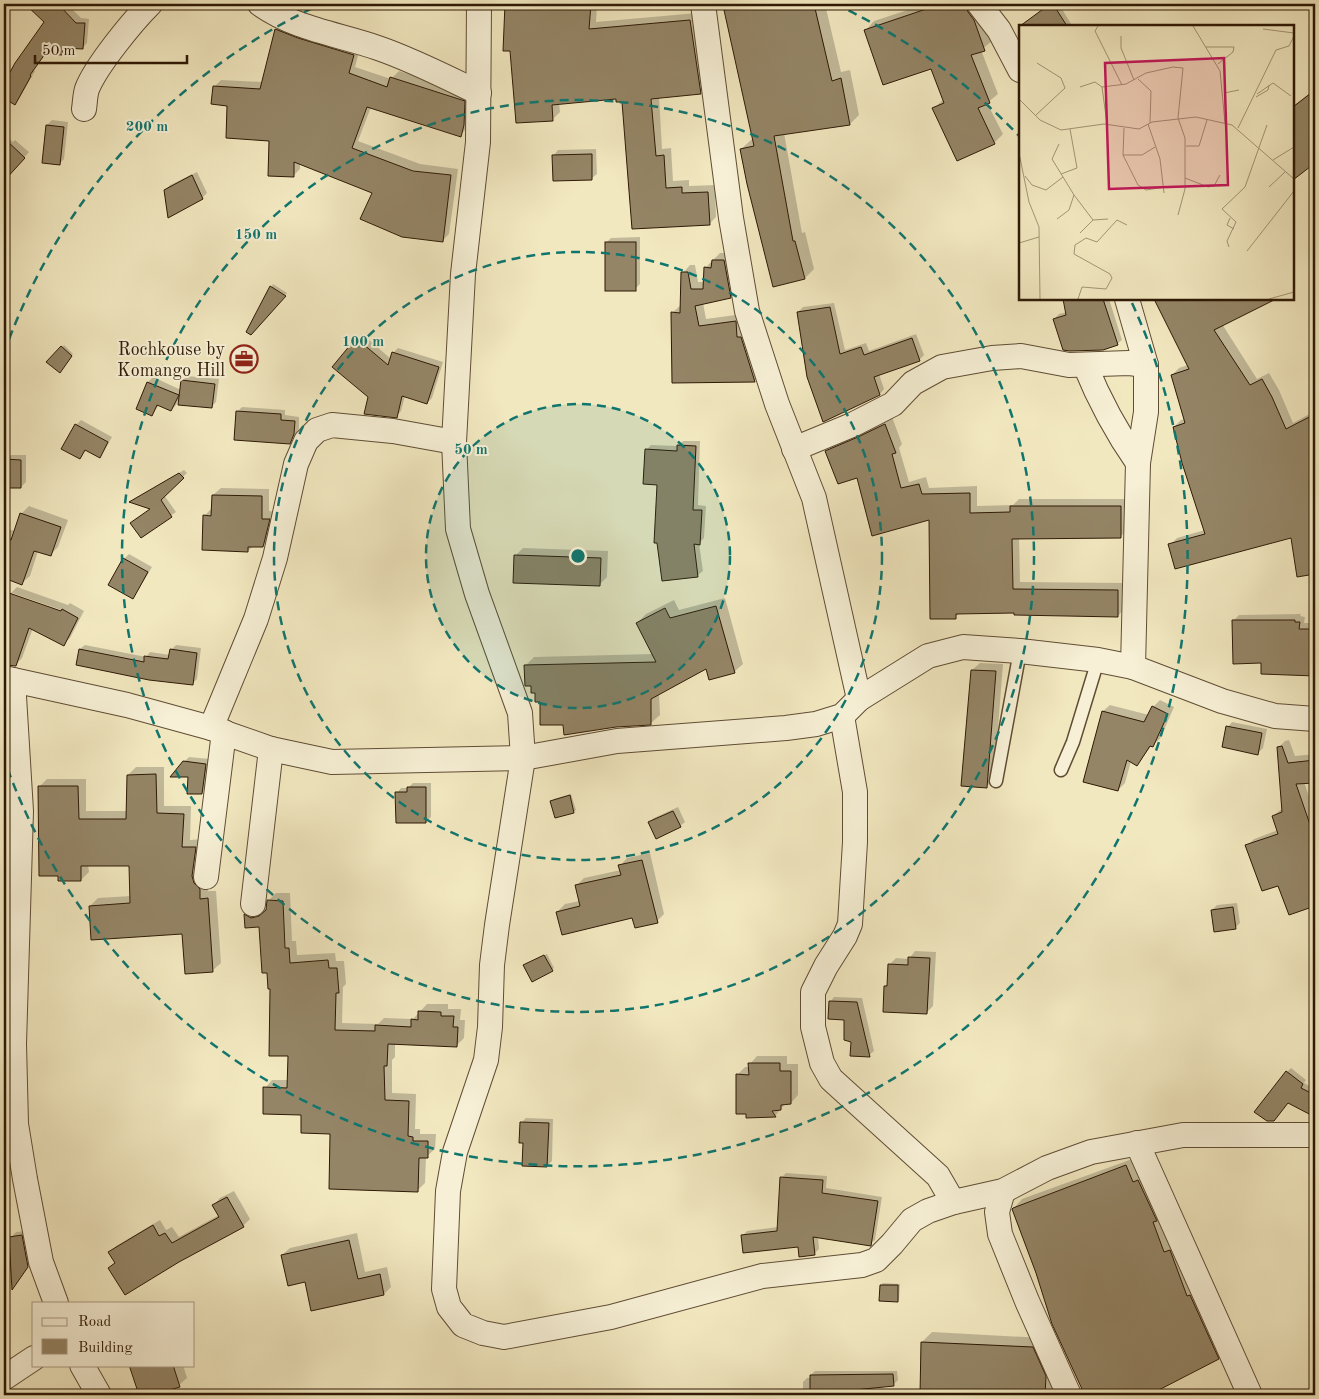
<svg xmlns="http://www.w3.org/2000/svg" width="1319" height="1399" font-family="'Old Standard TT',serif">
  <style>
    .shadow { fill: #0003; fill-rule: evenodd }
    .building { fill: #948566; stroke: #2e1905 }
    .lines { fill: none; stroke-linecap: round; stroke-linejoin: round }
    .lane-casing { stroke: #5f4d34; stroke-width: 15 }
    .street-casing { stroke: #5f4d34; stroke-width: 26 }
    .lane { stroke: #f7f0d6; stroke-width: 12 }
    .street { stroke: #f7f0d6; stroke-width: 24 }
    .ring { fill: none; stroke: #0f766e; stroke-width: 2.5; stroke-dasharray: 9 6 }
    .labels { text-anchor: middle; stroke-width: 4; stroke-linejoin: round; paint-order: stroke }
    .poi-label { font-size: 18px; fill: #2e1905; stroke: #f7f0d6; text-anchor: end }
    .inset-road { fill: none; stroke: #a49575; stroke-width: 1 }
    .view { fill: #c2185b; fill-opacity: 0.15; stroke: #c2185b; stroke-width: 2.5 }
    .inset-edge { fill: none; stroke: #2e1905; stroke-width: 2.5 }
    .centre { fill: #0f766e; stroke: #f7f0d6; stroke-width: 2.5 }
    .ring-label { font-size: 15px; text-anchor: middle; font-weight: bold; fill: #0f766e; stroke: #f7f0d6; stroke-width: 4; stroke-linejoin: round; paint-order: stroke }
  </style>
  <rect width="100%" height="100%" fill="#f2e8c0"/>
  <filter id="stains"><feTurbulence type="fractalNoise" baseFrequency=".004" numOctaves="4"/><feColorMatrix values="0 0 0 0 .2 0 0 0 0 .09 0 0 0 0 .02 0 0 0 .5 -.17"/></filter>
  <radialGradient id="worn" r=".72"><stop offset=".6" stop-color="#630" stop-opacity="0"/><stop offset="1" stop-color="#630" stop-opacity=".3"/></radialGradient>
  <!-- shadow -->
  <g class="shadow">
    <path d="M27,4H67L81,18L89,19L87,43L82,48L67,47L62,54L46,53L34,70L35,71L19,99L15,103L4,97V85L16,64L46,22Z"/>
    <path d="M507,4H597L596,22L697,13L707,85L700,92L659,97L662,149L671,148L673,181L689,180V186L715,185L716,217L709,224L633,227L623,100L617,98L559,103L560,112L552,120L511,50L504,49Z"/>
    <path d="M732,4H825L841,72L850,70L859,115L850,124L784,133L802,233L805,232L814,269L805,278L741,149L751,140L753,139L726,10Z"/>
    <path d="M926,4H977L992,41L981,50L998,94L987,103L1003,134L994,143L934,108L944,99L932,67L866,30L874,21Z"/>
    <path d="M1051,4H1059L1071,24L1069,26H1030L1027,22Z"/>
    <path d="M283,23L360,48L355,67L391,79L399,71L471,94L467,128L460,135L371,107L358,141L420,164L458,169L449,234L442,241L373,192L300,163V169L293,176L270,140L229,105L214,87L221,80L263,82L277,29Z"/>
    <path d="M1315,89V162L1293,179V106Z"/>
    <path d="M52,120L68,122L64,159L59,164L43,162L47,125Z"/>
    <path d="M4,134L13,142L15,140L29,152L4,180Z"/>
    <path d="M596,149L597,174L592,178L554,155L558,150Z"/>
    <path d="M197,172L207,193L202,198L165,190L170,185Z"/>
    <path d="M640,237V284L635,289L606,243L611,238Z"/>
    <path d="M720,253H732L738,289L730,296L703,303L706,319L743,314L762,373L754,381L672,313L681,305L683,273L690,265H695L698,282H705V268Z"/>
    <path d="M273,284L287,293L251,333L248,331Z"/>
    <path d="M1064,299H1109L1122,340L1117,344L1054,319L1059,314L1067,312Z"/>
    <path d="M1155,299H1274L1222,324L1257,379L1269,373L1279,390L1293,423L1315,411V573L1298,576L1292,537L1170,545L1177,538L1205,530L1174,427L1181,420L1185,419L1172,375L1179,368L1188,365Z"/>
    <path d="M834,303L845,350L866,343L869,351L916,334L924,355L919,360L879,374L884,389L880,394L798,312L803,307Z"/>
    <path d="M362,334L391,359L394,352L398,348L443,362L432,398L427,403L405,396L401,411L396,416L370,397L357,339Z"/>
    <path d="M64,345L73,354L61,369L48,362Z"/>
    <path d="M187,376L219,379L216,402L211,407L180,396L176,405L171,410L159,405L152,415L137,408L148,382L153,377L181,390L182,381Z"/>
    <path d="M242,407L285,410V415L299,417V428L294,437L289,442L237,412Z"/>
    <path d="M892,417L902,444L899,448L909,482L926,477L929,488L977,486V506L1013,505L1019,499H1128V529L1120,537H1019L1020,582L1125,583V608L1118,616L1015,612L960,613L955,617L930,518L858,476L827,451L834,444Z"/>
    <path d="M81,420L112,437L104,451L99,456L87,449L80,458L76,425Z"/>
    <path d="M683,441H700L698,505L706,506L704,538L699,543L703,571L698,575L663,580L659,484L646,450L651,445L678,446Z"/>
    <path d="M11,455H26V482L21,487L6,460Z"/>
    <path d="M184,470L187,473L164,495L176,512L141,536L132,523L151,508L132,501Z"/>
    <path d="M221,488L269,489V511L276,512L271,538L263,546H253L248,551L204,516L212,508L213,495Z"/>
    <path d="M29,506L68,520L58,547L50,555L38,551L30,576L22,583L4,577V533L8,529L15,531L21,514Z"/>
    <path d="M523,548L608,551L607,577L600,584L515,556Z"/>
    <path d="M129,554L152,567L137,592L132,597L124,559Z"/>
    <path d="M17,587L68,605L70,603L84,611L70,638L63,644L33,628L22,658L15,665L4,661V612L10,594ZM12,593L67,612V615L12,596Z"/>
    <path d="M725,598L743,664L734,672L707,667L659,693L660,715L651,723H564L541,701L532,684L525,666L534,657L653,654L637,623L646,614L674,600L679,610Z"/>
    <path d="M1301,614L1300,616L1305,617L1304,623H1315V645L1262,662L1233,621L1239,615Z"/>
    <path d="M85,645L146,657L150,652L170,655L171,650L176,645L201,648L197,679L192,684L80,649Z"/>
    <path d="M980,663L1003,664L994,779L986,787L972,670Z"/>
    <path d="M1160,700L1174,707L1160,739L1152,745L1137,765L1131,761L1125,783L1118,790L1103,711L1110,705L1149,715L1153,707Z"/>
    <path d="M1232,722L1267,729L1263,748L1258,753L1228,727Z"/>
    <path d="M1289,740L1295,756L1315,754V781L1304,782L1315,814V904L1289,914L1279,884L1247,846L1254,839L1278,830L1273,816L1283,808L1278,748L1285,741Z"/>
    <path d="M189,757L210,759L207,788L202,792L190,776L184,762Z"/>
    <path d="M136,767H164V806H191L190,840L203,839L208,891H216L221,963L212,971L183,932L90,906L98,898L131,896L130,864L88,865L89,872L81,880L39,787L47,779H86V811H127L128,775Z"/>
    <path d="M413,783H431V817L426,822L397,793L401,788H408Z"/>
    <path d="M571,794L576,810L574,812L552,801L554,799Z"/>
    <path d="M678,807L685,822L680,826L649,822L654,818Z"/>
    <path d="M4,825L14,826L11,897L4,904Z"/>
    <path d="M650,853L664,914L657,921L633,916L557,912L565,904L580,901L576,886L584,878L621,870L620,866L627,858Z"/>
    <path d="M276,893H290L292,941H296L297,955L335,953L336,961H344L346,984L343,987L342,1023L378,1024L384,1018L413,1019L427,1004H448V1009H461L460,1020H465L464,1038L456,1046L395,1043V1057L392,1060V1093L416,1094L415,1129H420V1134H436L435,1149L426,1157L425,1183L417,1191L265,1088L272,1080H289L290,1054L271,988L260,926L246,915L253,907L259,910L267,909L268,901Z"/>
    <path d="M1237,903L1240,923L1235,928L1212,910L1217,905Z"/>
    <path d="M915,951L936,952L933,1006L926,1013L885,986L888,984L889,965L896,958L909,959Z"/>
    <path d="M547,954L554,968L552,970L527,963Z"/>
    <path d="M834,997L862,998L874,1051L869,1055L852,1041L845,1019L830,1002Z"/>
    <path d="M757,1056H787V1064H798V1095L791,1103H786L775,1116L737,1075L745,1067H750V1064Z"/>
    <path d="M1291,1068L1306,1080L1304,1083L1315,1089V1108L1310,1113L1288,1102L1287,1072Z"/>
    <path d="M526,1118L553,1119L552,1161L547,1166L524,1142L521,1123Z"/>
    <path d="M1135,1158L1226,1349L1218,1358L1146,1395H1085L1053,1323L1014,1208L1022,1199Z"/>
    <path d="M786,1173L827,1176L826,1188L882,1197L875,1240L870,1244L818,1236L819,1249L815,1253L799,1245L742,1236L747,1231L778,1227L781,1178Z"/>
    <path d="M234,1191L250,1219L243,1226L178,1261L109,1268L115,1262L110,1253L116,1246L160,1220L166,1230L172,1227L179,1237L219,1215L214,1205L220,1198Z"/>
    <path d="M26,1231L32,1261L22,1275L4,1270V1256L12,1254L11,1237L16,1232Z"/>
    <path d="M357,1233L365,1272L387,1267L391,1287L384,1294L306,1280L282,1255L290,1248Z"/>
    <path d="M883,1283L900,1284L899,1299L897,1301L881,1285Z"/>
    <path d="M932,1332L1043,1338L1054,1388L1048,1395H921L922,1342Z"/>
    <path d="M130,1365H183L187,1378L179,1385L148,1395H140Z"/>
    <path d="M815,1371H897L898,1380L893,1385L847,1391L843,1395H803V1382L807,1378H811V1375Z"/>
  </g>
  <!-- building -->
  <g class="building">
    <path d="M25,4H58L76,23H85L83,49L63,48V55L45,54L30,75L31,76L15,105L4,98V83L15,63L44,22Z"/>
    <path d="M505,4H591L589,29L690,20L701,94L651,99L656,156L664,155L666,188L682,187V193L708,192L710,225L632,229L622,102H616V99L552,105L553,121L516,123L510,51H503Z"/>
    <path d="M757,4H814L832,81L841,78L850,125L774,136L793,241H795L805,279L773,287L747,184L740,149L754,146L724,10Z"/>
    <path d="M941,4H966L968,12L974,20L985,51L971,55L990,103L978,108L995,144L957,161L932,108L944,103L931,69L883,85L864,30Z"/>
    <path d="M1050,4H1053L1067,26H1020Z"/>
    <path d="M275,29L298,38L354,55L349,73L387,87L390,77L465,101L464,125L461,137L367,107L352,148L413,171L451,175L443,242L402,237L360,219L372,193L294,162V177L268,176L269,141L226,138L227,106L211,104L213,86L260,89Z"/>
    <path d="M1315,90V163L1293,180V107Z"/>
    <path d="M46,125L64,127L60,165L42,163Z"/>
    <path d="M4,138L25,158L4,181Z"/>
    <path d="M592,154V180L553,181L552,155Z"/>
    <path d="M192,175L203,199L168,218L164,190Z"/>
    <rect x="605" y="242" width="31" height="49"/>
    <path d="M712,260H724L731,298L695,306L699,326L736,321L737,337H741L755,382L672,383L671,312L680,313L681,272H688L691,289H703L704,267L711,268Z"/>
    <path d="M270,286L286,296L251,335L246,332Z"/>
    <path d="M1063,299H1103L1118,345L1103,350L1070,351L1063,350L1053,319L1066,315Z"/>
    <path d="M1154,299H1276L1214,330L1250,385L1262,379L1272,397L1286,429L1315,414V574L1297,577L1291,538L1175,569L1168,544L1205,534L1182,463L1173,427L1185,423L1171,375L1189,369Z"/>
    <path d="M830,307L840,354L861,347L864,355L912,338L920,361L874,377L880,395L823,422L807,377L797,312Z"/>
    <path d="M356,338L388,365L392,352L439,367L427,404L402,396L397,418L364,414L368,397L332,367Z"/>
    <path d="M61,346L72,356L60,373L46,362Z"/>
    <path d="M181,380L215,384L212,408L178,405Z"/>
    <path d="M147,382L179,395L171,411L157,405L152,416L136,409Z"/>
    <path d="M236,411L281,414V420L295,421L294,434L290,444L234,440Z"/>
    <path d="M75,424L108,442L100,458L85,450L80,459L61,449Z"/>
    <path d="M885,424L896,453L892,454L901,488L919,484L922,494L970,493V513L1010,512V506H1121V538L1012,539L1013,589L1118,590V617L1014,615V613L956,614V619H930L929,520L872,536L857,478L838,484L825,451L858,437Z"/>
    <path d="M677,445L696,446L693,510H702L700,545L694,544L698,577L662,581L657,543H654L657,485L643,484L645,449L677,451Z"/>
    <path d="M5,459L21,460V488H4Z"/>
    <path d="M179,473L184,478L161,500L172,517L141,538L130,523L150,509L129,502Z"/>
    <path d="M212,495L262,496V519H270L263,547H248V552L202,550L203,515L211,516Z"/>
    <path d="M20,513L61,527L51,556L34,551L22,585L4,578V538L11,540Z"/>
    <path d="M514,555L601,558L600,586L513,583Z"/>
    <path d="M123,558L148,572L133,599L108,585Z"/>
    <path d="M9,593L61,611L62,609L78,618L64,646L29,628L16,666L4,665V608Z"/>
    <path d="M716,606L735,673L709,680L706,669L651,699V725L616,727L564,735L563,725H540V702H535V693H531V686H525L524,665L656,662L636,623L665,608L670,618Z"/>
    <path d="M1232,620H1295V622H1300L1299,629H1315V676L1261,674V663L1233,664Z"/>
    <path d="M79,649L144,662V656L168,659L170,649L197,653L193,685L149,680L76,665Z"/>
    <path d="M971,670L996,671L987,788L961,786Z"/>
    <path d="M1152,706L1168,714L1153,747L1150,746L1137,766L1127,760L1118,791L1083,782L1102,711L1144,722Z"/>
    <path d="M1226,726L1262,733L1258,755L1222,747Z"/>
    <path d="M1282,746L1288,763L1315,760V783L1296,784L1315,839V906L1289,915L1278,886L1262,891L1245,845L1278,834L1272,816L1282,812L1277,747Z"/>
    <path d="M183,761L206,764L202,794H187L188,777H170Z"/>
    <path d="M156,774L157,813L184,814L182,847H196L192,876L194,883L200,889V899L208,898L213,972L185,974L182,934L91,940L89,906L130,903L129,866H81V881H58V876H39L38,786H78L79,819H126L127,775Z"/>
    <path d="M407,787H426V823H396L395,792H407Z"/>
    <path d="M570,795L574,813L555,818L550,801Z"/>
    <path d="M673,811L681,827L656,839L648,822Z"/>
    <path d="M642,860L658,923L635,928L632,918L562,935L556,912L580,906L575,885L621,875L618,865Z"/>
    <path d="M267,900L283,901L285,948H289L290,963L328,960L329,968H337L339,993H336L335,1030L375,1031V1025L411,1027V1019L418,1020V1011L441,1012V1016H454L453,1027H458L457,1047L388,1044L387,1066H384L385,1100L409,1101L408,1136L413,1137V1141H428V1158H419L418,1192L329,1189L330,1134L301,1133V1115L263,1114V1087L287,1088L288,1056H269L270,989H268L267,973H262L259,927L245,928L244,914L251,918L259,916L266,910Z"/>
    <path d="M1233,907L1236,929L1214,932L1211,910Z"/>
    <path d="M544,955L553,971L532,982L523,965Z"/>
    <path d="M908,957L930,958L927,1014L883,1012L884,986H887L888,964L908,965Z"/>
    <path d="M829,1001L857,1002L870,1057L850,1056L851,1042L844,1040V1020L828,1019Z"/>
    <path d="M748,1063H780V1071H791V1104L781,1105V1110L772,1111L776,1117L746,1118V1114H736V1074L749,1075Z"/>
    <path d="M1286,1071L1303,1084L1301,1088L1315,1095V1106L1311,1115L1288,1103L1274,1121H1267L1254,1112Z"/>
    <path d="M520,1122L549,1123L547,1167L522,1166L523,1143H519Z"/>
    <path d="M1126,1165L1133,1182L1138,1180L1157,1221L1153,1222L1164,1252L1170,1250L1187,1296L1190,1295L1219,1359L1149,1395H1083L1082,1389L1052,1324L1036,1273L1012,1209L1013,1208Z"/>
    <path d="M780,1177L823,1180L822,1193L878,1201L871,1246L813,1237L815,1255L799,1257L798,1247L743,1253L741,1235L777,1231Z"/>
    <path d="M227,1197L244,1227L179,1262L125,1295L108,1268L115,1263L108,1252L153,1225L159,1236L165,1233L172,1243L219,1217L212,1205Z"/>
    <path d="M22,1235L28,1267L12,1290L9,1237Z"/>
    <path d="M349,1240L358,1279L380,1274L384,1295L311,1311L305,1282L288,1286L281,1255Z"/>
    <path d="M880,1285H898V1302L879,1301Z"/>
    <path d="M921,1342L1033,1347L1046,1376L1045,1395H920Z"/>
    <path d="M129,1365H173L180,1387L152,1395H139Z"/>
    <path d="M893,1374L894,1386L844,1391L843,1395H810V1375Z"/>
  </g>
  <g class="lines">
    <!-- lane casing -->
    <g class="lane-casing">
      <g id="lane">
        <path d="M1061,770L1073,742L1098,660"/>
        <path d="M996,781L1020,651"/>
      </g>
    </g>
    <!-- street casing -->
    <g class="street-casing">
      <g id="street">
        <path d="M260,4C295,29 338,34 378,48C413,60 446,77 479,93"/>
        <path d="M479,4L478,142L463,274L454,442L458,529L477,594L520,713L523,758L497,925L492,965L490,1027L486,1060L455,1152L448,1191L444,1289L449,1307L463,1325L483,1333L504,1337L611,1317L762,1276L862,1265L876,1260L892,1244L912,1220L928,1211L954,1202L1003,1191L1047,1168L1091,1152L1183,1135H1315"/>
        <path d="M703,4L731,218L747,311L777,404L814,498L859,699"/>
        <path d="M979,4L999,30L1020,70"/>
        <path d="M84,109C85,103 85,95 87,89C96,66 132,22 150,4"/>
        <path d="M1127,299L1146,365V412L1138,463L1133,667"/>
        <path d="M1085,365C1100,402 1115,430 1138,463"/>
        <path d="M794,449L852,425L893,404L913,383L942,367L992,358L1021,356L1069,365L1129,363L1146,365"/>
        <path d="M4,678L127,705L211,728L271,749L332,762L523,758L617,741L786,728L816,724L842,716L859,699L928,656L963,647L1020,651L1098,660L1133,667L1222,701L1275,716L1315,719"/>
        <path d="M13,680L21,811L14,1044L16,1124L25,1179L41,1262L56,1303"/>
        <path d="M842,716L855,792V842L850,924L845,936L826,966L813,992V1027L822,1063L831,1079L938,1176L949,1195L954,1202"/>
        <path d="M211,728L256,619L275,558L296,464L306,441L317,430L332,425L393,431L454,442"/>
        <path d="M206,877L224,732"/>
        <path d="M253,904L271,749"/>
        <path d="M1137,1143L1250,1395"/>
        <path d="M1003,1191L997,1212L1000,1234L1027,1301L1069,1395"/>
        <path d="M82,1365L99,1395"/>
        <path d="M4,1378L34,1358"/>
      </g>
    </g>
    <!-- lane -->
    <use href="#lane" class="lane"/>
    <!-- street -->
    <use href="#street" class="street"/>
  </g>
  <!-- distance rings -->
  <circle cx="578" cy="556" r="152" fill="#0f766e" fill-opacity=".12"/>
  <g class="ring">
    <circle cx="578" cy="556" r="152"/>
    <circle cx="578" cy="556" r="304"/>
    <circle cx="578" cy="556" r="456"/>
    <path d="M4 353A609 609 0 0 1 321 4M835 4A609 609 0 0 1 1020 137M1132 303A609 609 0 1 1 4 759"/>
  </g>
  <!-- icons -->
  <defs>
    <g id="office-ring" transform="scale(1.4375)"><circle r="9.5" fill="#f7f0d6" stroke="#8f2418" stroke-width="1.5"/><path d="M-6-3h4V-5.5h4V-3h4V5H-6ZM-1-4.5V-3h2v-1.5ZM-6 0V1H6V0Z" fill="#8f2418"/></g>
  </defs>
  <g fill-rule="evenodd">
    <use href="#office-ring" x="244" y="359"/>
  </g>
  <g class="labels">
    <!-- poi labels -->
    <g class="poi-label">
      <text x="225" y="355">Rochkouse by<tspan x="225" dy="21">Komango Hill</tspan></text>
    </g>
  </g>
  <!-- overview -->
  <g transform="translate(1019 25)">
    <rect width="275" height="275" fill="#f2e8c0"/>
    <path class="inset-road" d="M79,1L76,6L103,60M174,1L201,46L206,98M244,4L275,8M102,11V23L115,55M187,22H215L214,27L199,39M119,54L132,66L131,98M61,62L76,57L83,62M205,68L220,65M238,69L254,58L272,71M237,72L249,65L250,60M0,74L21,95L42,105L85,99L120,104L133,97L177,92L213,100L275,154M17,90L46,63L42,53L18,38M88,99L83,62L107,59L127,48L154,42L164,43L159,93L166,113V164L159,190M129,99L141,134L145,168M105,103L104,130L119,160L127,165L146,162M219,103L257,25L270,21L275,11M167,121H180L188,95M0,128L10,177L20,202L21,274M104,130H123L136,122M254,135L275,122M42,149L58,143L51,104M6,151L13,160L27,165L44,152M166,153L189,162L195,161L201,150M250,162L266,147M55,170L74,195L89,194M211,193L208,200L215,204M38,194L50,185L55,170L33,134L40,119M61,208L74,195M0,218L20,212M210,222L208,216L217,197L203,184L226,162L248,100M228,226L275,166M59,274L63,262L87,264L93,253L91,249L55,229L56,220L67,213L78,217L98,195L108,200M250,274L275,267"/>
    <path class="view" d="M205,33L209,160L90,164L86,38Z"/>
    <rect width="275" height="275" class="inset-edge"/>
  </g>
  <circle cx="578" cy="556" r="8" class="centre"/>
  <g class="ring-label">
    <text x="147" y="131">200 m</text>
    <text x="256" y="239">150 m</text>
    <text x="363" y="346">100 m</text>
    <text x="471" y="454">50 m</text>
  </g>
  <!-- margin -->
  <rect width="1319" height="1399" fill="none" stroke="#f2e8c0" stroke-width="20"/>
  <rect x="5" y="5" width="1309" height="1389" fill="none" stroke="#2e1905" stroke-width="2.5"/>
  <rect x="10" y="10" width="1299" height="1379" fill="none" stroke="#2e1905"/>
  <!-- legend -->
  <rect x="32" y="1302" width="162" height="65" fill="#f7f0d6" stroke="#a79a82"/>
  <rect x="42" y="1318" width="25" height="8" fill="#f7f0d6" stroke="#a79a82"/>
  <text x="78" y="1326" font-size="15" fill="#2e1905">Road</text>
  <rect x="42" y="1339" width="25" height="15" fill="#948566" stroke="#a79a82"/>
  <text x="78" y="1352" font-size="15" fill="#2e1905">Building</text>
  <!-- scale -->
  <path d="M35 55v8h152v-8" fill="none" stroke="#2e1905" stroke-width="2.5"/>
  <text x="42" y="55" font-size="15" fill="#2e1905" stroke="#f7f0d6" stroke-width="4" paint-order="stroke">50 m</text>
  <rect width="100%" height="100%" filter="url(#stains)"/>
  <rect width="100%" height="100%" fill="url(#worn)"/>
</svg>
